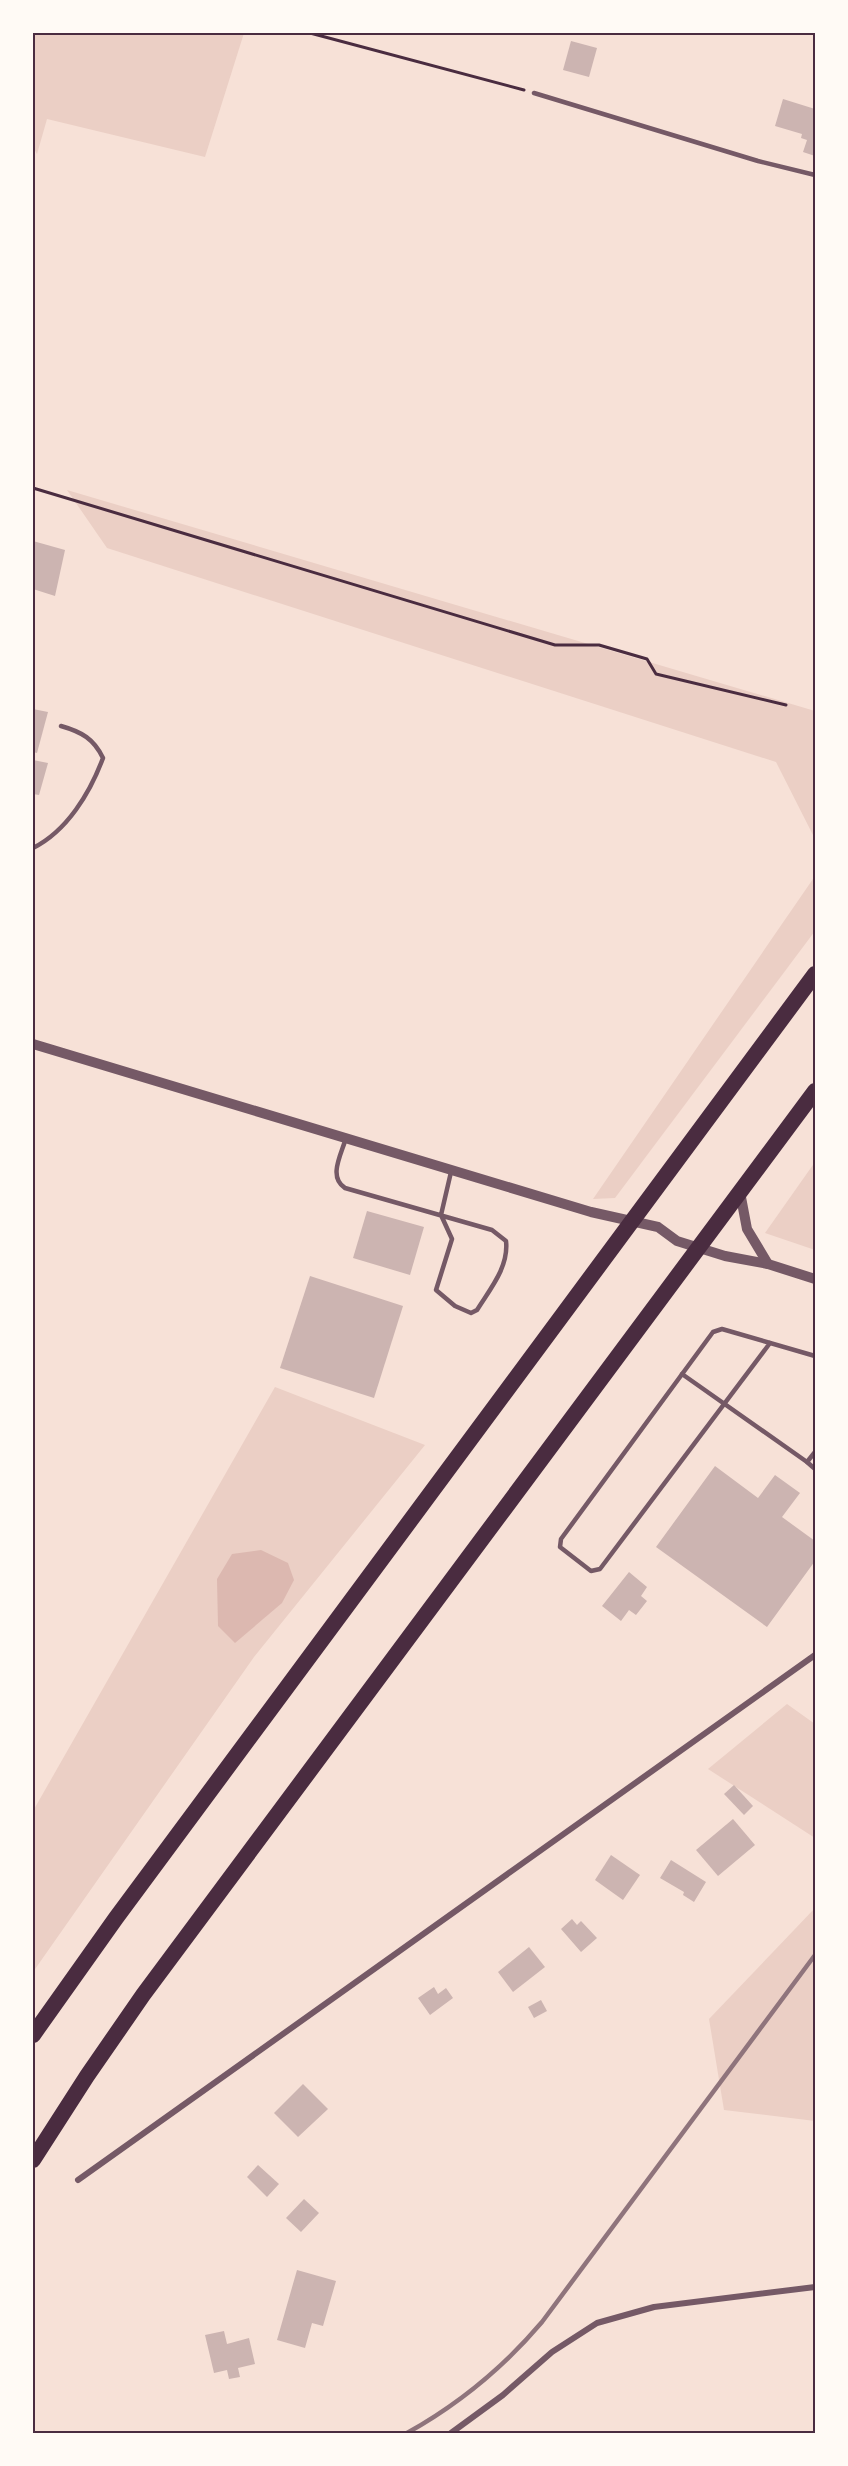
<svg xmlns="http://www.w3.org/2000/svg" width="848" height="2466" font-family="'DejaVu Sans',sans-serif">
  <style>
    .green { fill: #ebcfc5 }
    .water { fill: #dcb8b0 }
    .building { fill: #ccb4b1 }
    .lines { fill: none; stroke-linecap: round; stroke-linejoin: round }
    .path { stroke: #4a2c40; stroke-width: 3 }
    .service { stroke: #755966; stroke-width: 4.5 }
    .minor { stroke: #755966; stroke-width: 6 }
    .tertiary { stroke: #755966; stroke-width: 10 }
    .trunk { stroke: #4a2c40; stroke-width: 16 }
    .rail { stroke: #8f747c; stroke-width: 4.5 }
    .neatline { fill: none; stroke: #4a2c40; stroke-width: 2 }
  </style>
  <rect width="100%" height="100%" fill="#f7e1d7"/>
  <!-- green -->
  <g class="green">
    <path d="M33,33H244L205,157L47,119L37,154L33,147Z"/>
    <path d="M67,490L815,711V839L776,762L107,548Z"/>
    <path d="M815,876V931L615,1198L593,1199Z"/>
    <path d="M815,1162V1250L765,1233Z"/>
    <path d="M275,1387L425,1445L254,1657L33,1972V1811Z"/>
    <path d="M787,1704L815,1724V1838L708,1769Z"/>
    <path d="M815,1908V2121L724,2110L709,2019Z"/>
  </g>
  <!-- water -->
  <path class="water" d="M261,1550L288,1563L294,1580L282,1603L235,1643L218,1626L217,1579L232,1554Z"/>
  <!-- building -->
  <g class="building">
    <path d="M571,41L597,48L589,77L563,70Z"/>
    <path d="M783,99L815,109V156L803,152L807,140L801,138L802,134L775,126Z"/>
    <path d="M33,541L65,550L55,596L33,589Z"/>
    <path d="M33,709L48,712L37,753L33,752Z"/>
    <path d="M33,760L48,763L39,795L33,794Z"/>
    <path d="M367,1211L424,1227L410,1275L353,1258Z"/>
    <path d="M310,1276L403,1306L374,1398L280,1368Z"/>
    <path d="M715,1466L758,1498L775,1475L800,1493L782,1517L815,1541V1561L767,1627L656,1547Z"/>
    <path d="M629,1572L647,1587L641,1596L647,1601L636,1615L629,1610L621,1621L602,1606Z"/>
    <path d="M734,1785L753,1806L744,1815L724,1794Z"/>
    <path d="M733,1819L755,1845L718,1876L696,1850Z"/>
    <path d="M611,1855L640,1875L623,1900L595,1880Z"/>
    <path d="M671,1860L706,1882L694,1902L683,1895L684,1892L660,1878Z"/>
    <path d="M572,1919L577,1925L581,1921L597,1938L581,1952L561,1929Z"/>
    <path d="M529,1947L545,1967L513,1992L498,1972Z"/>
    <path d="M434,1987L438,1994L446,1988L453,1998L430,2015L418,1998Z"/>
    <path d="M541,2000L547,2011L534,2018L528,2007Z"/>
    <path d="M303,2084L328,2109L298,2137L274,2113Z"/>
    <path d="M258,2165L279,2184L267,2197L247,2177Z"/>
    <path d="M304,2199L319,2213L301,2232L286,2218Z"/>
    <path d="M297,2270L336,2281L323,2326L312,2323L305,2348L277,2340Z"/>
    <path d="M224,2331L227,2344L249,2338L255,2364L238,2368L240,2377L229,2379L227,2370L214,2373L205,2335Z"/>
  </g>
  <g class="lines">
    <!-- path -->
    <g class="path">
      <path d="M310,33L524,90"/>
      <path d="M33,488L555,645H599L647,659L656,674L786,705"/>
    </g>
    <!-- service -->
    <g class="service">
      <path d="M534,93L758,161L815,175"/>
      <path d="M33,848C67,831 90,793 103,758C94,739 82,732 61,726"/>
      <path d="M346,1138C341,1155 328,1177 345,1188L492,1230L506,1241C509,1267 490,1289 477,1310L471,1313L455,1306L436,1290L452,1239L441,1215L451,1172"/>
      <path d="M770,1343L600,1569L591,1571L560,1547L561,1539L713,1332L722,1329L815,1356"/>
      <path d="M682,1374L807,1462"/>
      <path d="M815,1452L807,1462L815,1469"/>
    </g>
    <!-- minor -->
    <g class="minor">
      <path d="M78,2180L815,1655"/>
      <path d="M451,2433L503,2395L552,2352L597,2323L654,2307L815,2287"/>
    </g>
    <!-- tertiary -->
    <g class="tertiary">
      <path d="M33,1044L591,1212L658,1227L677,1241L725,1256L768,1264L815,1279"/>
      <path d="M740,1192L747,1229L768,1264"/>
    </g>
    <!-- trunk -->
    <g class="trunk">
      <path d="M33,2035L116,1918L815,974"/>
      <path d="M33,2160L87,2076L143,1995L815,1091"/>
    </g>
    <!-- rail -->
    <path class="rail" d="M407,2433C459,2404 503,2368 542,2322L815,1955"/>
  </g>
  <!-- border -->
  <rect width="848" height="2466" fill="none" stroke="#fffaf5" stroke-width="69"/>
  <rect x="34" y="34" width="780" height="2398" class="neatline"/>
</svg>
